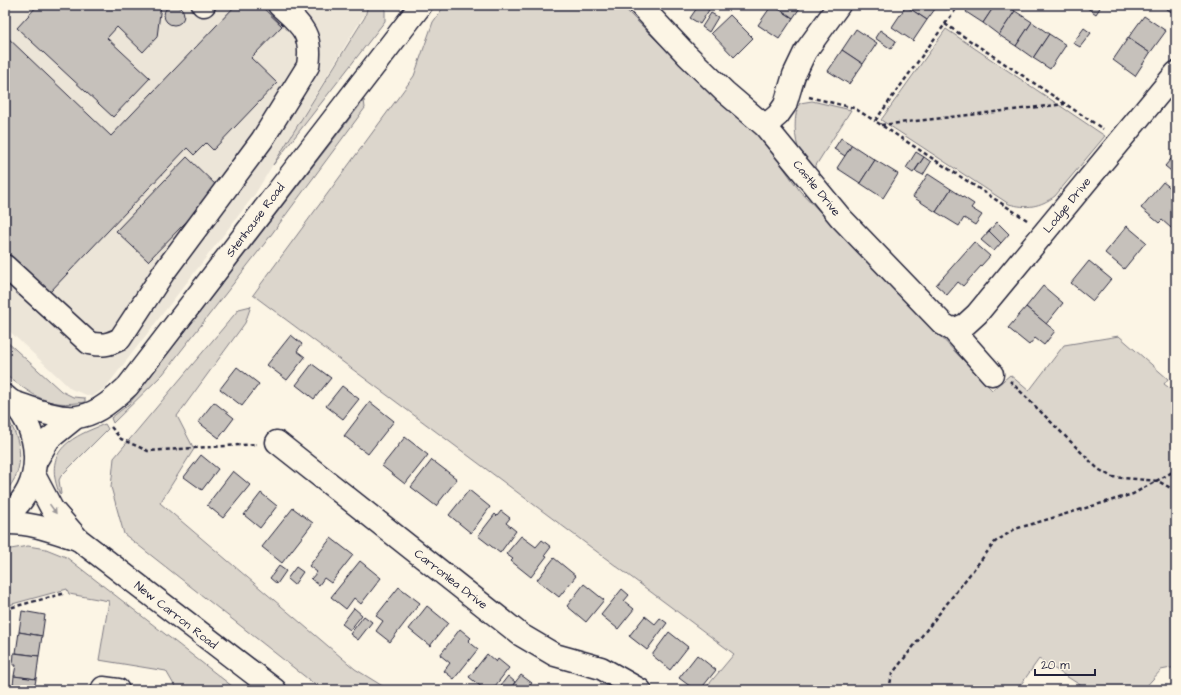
<svg xmlns="http://www.w3.org/2000/svg" width="1181" height="695" font-family="'Architects Daughter',sans-serif">
  <style>
    .built { fill: #ece5d8 }
    .green { fill: #dcd6cc; stroke: #7f7c84 }
    .building { fill: #c6c1bb; stroke: #22223b }
    .lines { fill: none; stroke-linecap: round; stroke-linejoin: round }
    .minor-casing { stroke: #22223b; stroke-width: 25 }
    .major-casing { stroke: #22223b; stroke-width: 25 }
    .path { stroke: #22223b; stroke-width: 2.5; stroke-dasharray: 4 3; stroke-linecap: butt }
    .minor { stroke: #fcf5e5; stroke-width: 22 }
    .major { stroke: #fcf5e5; stroke-width: 22 }
    .oneway { fill: #9a9698 }
    .labels { text-anchor: middle; stroke-width: 3.5; stroke-linejoin: round; paint-order: stroke }
    .street-label { font-size: 12px; fill: #22223b; stroke: #fcf5e5 }
  </style>
  <rect width="100%" height="100%" fill="#fcf5e5"/>
  <filter id="ink" filterUnits="userSpaceOnUse"><feTurbulence type="fractalNoise" baseFrequency=".025" numOctaves="2"/><feDisplacementMap in="SourceGraphic" scale="8" xChannelSelector="R" yChannelSelector="G"/><feConvolveMatrix kernelMatrix="1 2 1 2 8 2 1 2 1" color-interpolation-filters="sRGB"/></filter>
  <g filter="url(#ink)">
    <!-- built -->
    <path class="built" d="M5,5H370L255,194L106,387L92,397L71,389L5,327Z"/>
    <!-- green -->
    <g class="green">
      <path d="M368,5H385V21L273,165L365,17Z"/>
      <path d="M445,5H621L708,92L761,136L800,191L992,390L1010,375L1029,391L1064,345L1119,336L1168,379L1164,384L1176,393V667L1161,670L1143,690H1088L1039,659L1017,690H704L734,654L253,295L414,76L433,22Z"/>
      <path d="M946,29L1105,136L1055,196C1040,207 1027,209 1009,204L881,120Z"/>
      <path d="M364,100L365,108L265,243L163,374L113,423L111,418L129,404L146,382Z"/>
      <path d="M812,101L851,110L813,170C809,165 803,159 800,152C794,142 793,112 800,103Z"/>
      <path d="M251,306L245,323L177,416L194,449L160,503L355,669L389,690H322L124,534L111,487L114,458L239,309Z"/>
      <path d="M5,340L61,391L73,397L85,398V402C45,408 36,396 5,375Z"/>
      <path d="M5,415C22,439 27,469 5,492Z"/>
      <path d="M105,424L108,429L61,476L59,480L61,494L60,495C42,451 69,438 105,424Z"/>
      <path d="M28,546L46,549L66,557L237,690H177L166,671L99,660L109,601L69,594L67,589L5,606V550Z"/>
    </g>
    <!-- building -->
    <g class="building">
      <circle cx="174" cy="15" r="10"/>
      <path d="M38,5H161L157,37L143,52L117,27L107,38L150,78L113,117L17,28Z"/>
      <path d="M236,5H260L282,26L251,58L277,83L213,150L206,143L194,155L187,148L49,293L5,252V35L111,136Z"/>
      <path d="M699,5L709,10L700,24L690,18Z"/>
      <path d="M772,5L793,18L779,39L758,25Z"/>
      <path d="M774,5H802L793,18Z"/>
      <path d="M907,5H938L927,20L906,6Z"/>
      <path d="M970,5H995L983,23L966,12Z"/>
      <path d="M995,5H1007L1015,11L999,35L983,23Z"/>
      <path d="M1083,5H1096L1100,8L1096,14Z"/>
      <path d="M1161,5H1176V15Z"/>
      <path d="M906,6L927,20L913,41L892,27Z"/>
      <path d="M1015,11L1032,22L1016,46L999,35Z"/>
      <path d="M711,13L718,17L709,32L702,27Z"/>
      <path d="M730,15L753,38L734,57L711,33Z"/>
      <path d="M1144,16L1166,31L1150,53L1128,38Z"/>
      <path d="M1032,22L1049,34L1033,58L1016,46Z"/>
      <path d="M1084,28L1091,33L1080,47L1073,43Z"/>
      <path d="M856,29L877,43L863,64L842,50Z"/>
      <path d="M880,30L896,41L891,49L875,38Z"/>
      <path d="M1049,34L1066,45L1050,69L1033,58Z"/>
      <path d="M1128,38L1150,53L1135,76L1113,60Z"/>
      <path d="M842,50L863,64L849,84L828,71Z"/>
      <path d="M841,138L852,145L845,156L834,149Z"/>
      <path d="M852,145L875,160L860,183L837,168Z"/>
      <path d="M916,152L924,157L913,173L906,168Z"/>
      <path d="M1176,153V175L1165,166Z"/>
      <path d="M187,157L219,188L148,261L116,231Z"/>
      <path d="M924,157L931,162L923,175L915,171Z"/>
      <path d="M875,160L898,174L883,198L860,183Z"/>
      <path d="M928,174L951,189L936,212L913,197Z"/>
      <path d="M1163,182L1176,192V203L1170,210L1176,215V222L1171,228L1162,220L1159,223L1141,208Z"/>
      <path d="M951,189L974,204L971,208L982,215L975,225L964,218L959,226L936,212Z"/>
      <path d="M997,222L1009,234L1001,243L989,231Z"/>
      <path d="M1127,226L1146,242L1124,269L1105,253Z"/>
      <path d="M989,231L1001,243L994,251L981,240Z"/>
      <path d="M974,242L990,256L963,286L958,282L947,295L936,285Z"/>
      <path d="M1089,261L1111,279L1093,301L1071,283Z"/>
      <path d="M1043,286L1063,303L1046,324L1026,307Z"/>
      <path d="M1026,307L1055,331L1044,345L1035,338L1029,345L1008,328Z"/>
      <path d="M291,335L302,344L297,351L305,357L287,380L267,365Z"/>
      <path d="M312,364L331,378L314,399L296,385Z"/>
      <path d="M237,367L259,384L242,406L220,389Z"/>
      <path d="M342,386L359,399L343,419L326,406Z"/>
      <path d="M214,402L234,418L219,438L198,422Z"/>
      <path d="M370,402L394,421L368,454L344,436Z"/>
      <path d="M405,437L428,455L405,484L382,466Z"/>
      <path d="M201,455L218,469L202,490L184,477Z"/>
      <path d="M432,460L457,479L436,506L411,487Z"/>
      <path d="M233,471L250,485L223,518L207,505Z"/>
      <path d="M469,490L490,507L471,533L449,515Z"/>
      <path d="M261,493L277,506L260,528L244,515Z"/>
      <path d="M293,508L313,523L282,563L262,547Z"/>
      <path d="M501,511L510,518L506,523L516,531L500,553L478,536L495,514L497,516Z"/>
      <path d="M521,536L536,547L542,540L551,547L545,555L547,556L531,577L511,561L513,559L506,554Z"/>
      <path d="M331,538L353,555L331,583L324,578L319,585L311,579L317,572L309,566Z"/>
      <path d="M554,558L576,576L559,597L537,580Z"/>
      <path d="M360,561L381,578L361,604L354,598L346,609L331,597Z"/>
      <path d="M279,566L286,571L277,584L270,578Z"/>
      <path d="M296,567L303,572L294,585L287,579Z"/>
      <path d="M584,584L604,600L586,622L567,606Z"/>
      <path d="M399,587L420,603L390,642L376,631L383,621L376,616Z"/>
      <path d="M622,589L629,595L624,601L634,609L618,629L601,615Z"/>
      <path d="M427,606L448,623L430,646L409,629Z"/>
      <path d="M354,608L362,615L350,630L342,624Z"/>
      <path d="M22,611L45,615L42,636L19,632Z"/>
      <path d="M364,616L372,622L358,640L350,634Z"/>
      <path d="M645,616L655,624L660,618L667,623L647,650L629,636Z"/>
      <path d="M460,629L471,638L468,641L478,649L454,679L444,671L450,663L440,655Z"/>
      <path d="M19,632L42,636L39,656L16,653Z"/>
      <path d="M669,632L688,647L670,670L652,655Z"/>
      <path d="M14,653L39,656L36,679L14,676L16,665H13Z"/>
      <path d="M487,654L496,662L498,659L509,668L492,690H485L469,677Z"/>
      <path d="M697,655L716,670L700,690H695L679,678Z"/>
      <path d="M521,675L532,683L529,687L534,690H509Z"/>
      <path d="M14,676L36,679L34,690H9V685L13,686Z"/>
      <path d="M508,676L515,682L509,690H497Z"/>
    </g>
    <g class="lines">
      <!-- minor casing -->
      <g class="minor-casing">
        <g id="minor">
          <path d="M203,5H204"/>
          <path d="M640,5L687,55L725,92L765,126L840,217L943,324L953,330L992,374"/>
          <path d="M765,126L778,115L785,105L794,75L805,52L839,5"/>
          <path d="M5,266L89,343C102,346 108,345 120,339L164,272L262,140L308,66C313,33 301,25 279,5"/>
          <path d="M953,330L965,325L977,314L1176,73"/>
          <path d="M13,402C67,421 83,429 128,386L421,5"/>
          <path d="M277,442L521,635L555,655L601,668L640,690"/>
          <path d="M36,461L49,439L75,418"/>
          <path d="M103,690V688L118,690"/>
        </g>
      </g>
      <!-- major casing -->
      <g class="major-casing">
        <g id="major">
          <path d="M5,396C43,425 47,488 5,516"/>
          <path d="M34,475L52,509L78,539L275,690"/>
          <path d="M5,523C31,522 53,531 77,539"/>
        </g>
      </g>
      <!-- path -->
      <g class="path">
        <path d="M945,24L959,5"/>
        <path d="M809,97L854,108L875,121"/>
        <path d="M881,125L1065,104"/>
        <path d="M1027,220L875,121L945,24L1103,129"/>
        <path d="M1010,381L1098,469L1112,477L1158,481L1176,491"/>
        <path d="M111,427L121,439L148,451L257,444"/>
        <path d="M5,609L66,593"/>
        <path d="M889,690L892,674L995,542L1015,529L1133,494L1176,470"/>
      </g>
      <!-- minor -->
      <use href="#minor" class="minor"/>
      <!-- major -->
      <use href="#major" class="major"/>
    </g>
    <!-- one-way arrows -->
    <defs><path id="oneway-solid" d="M-6-.8H1V-3.2L6.5 0L1 3.2V.8H-6Z"/></defs>
    <use class="oneway" href="#oneway-solid" transform="translate(53 509) rotate(55)"/>
  </g>
  <g class="labels">
    <!-- street labels -->
    <g class="street-label">
      <text transform="translate(817 188) rotate(51)" y="4">Castle Drive</text>
      <text transform="translate(1067 205) rotate(-51)" y="4">Lodge Drive</text>
      <text transform="translate(255 220) rotate(-53)" y="4">Stenhouse Road</text>
      <text transform="translate(451 579) rotate(38)" y="4">Carronlea Drive</text>
      <text transform="translate(176 615) rotate(38)" y="4">New Carron Road</text>
    </g>
  </g>
  <!-- margin -->
  <rect width="1181" height="695" fill="none" stroke="#fcf5e5" stroke-width="20"/>
  <rect x="10" y="10" width="1161" height="675" fill="none" stroke="#22223b" stroke-width="1.5" filter="url(#ink)"/>
  <!-- scale -->
  <path d="M1035 669v6h60v-6" fill="none" stroke="#22223b" stroke-width="2"/>
  <text x="1041" y="669" font-size="12" fill="#22223b" stroke="#fcf5e5" stroke-width="3" paint-order="stroke">20 m</text>
</svg>
